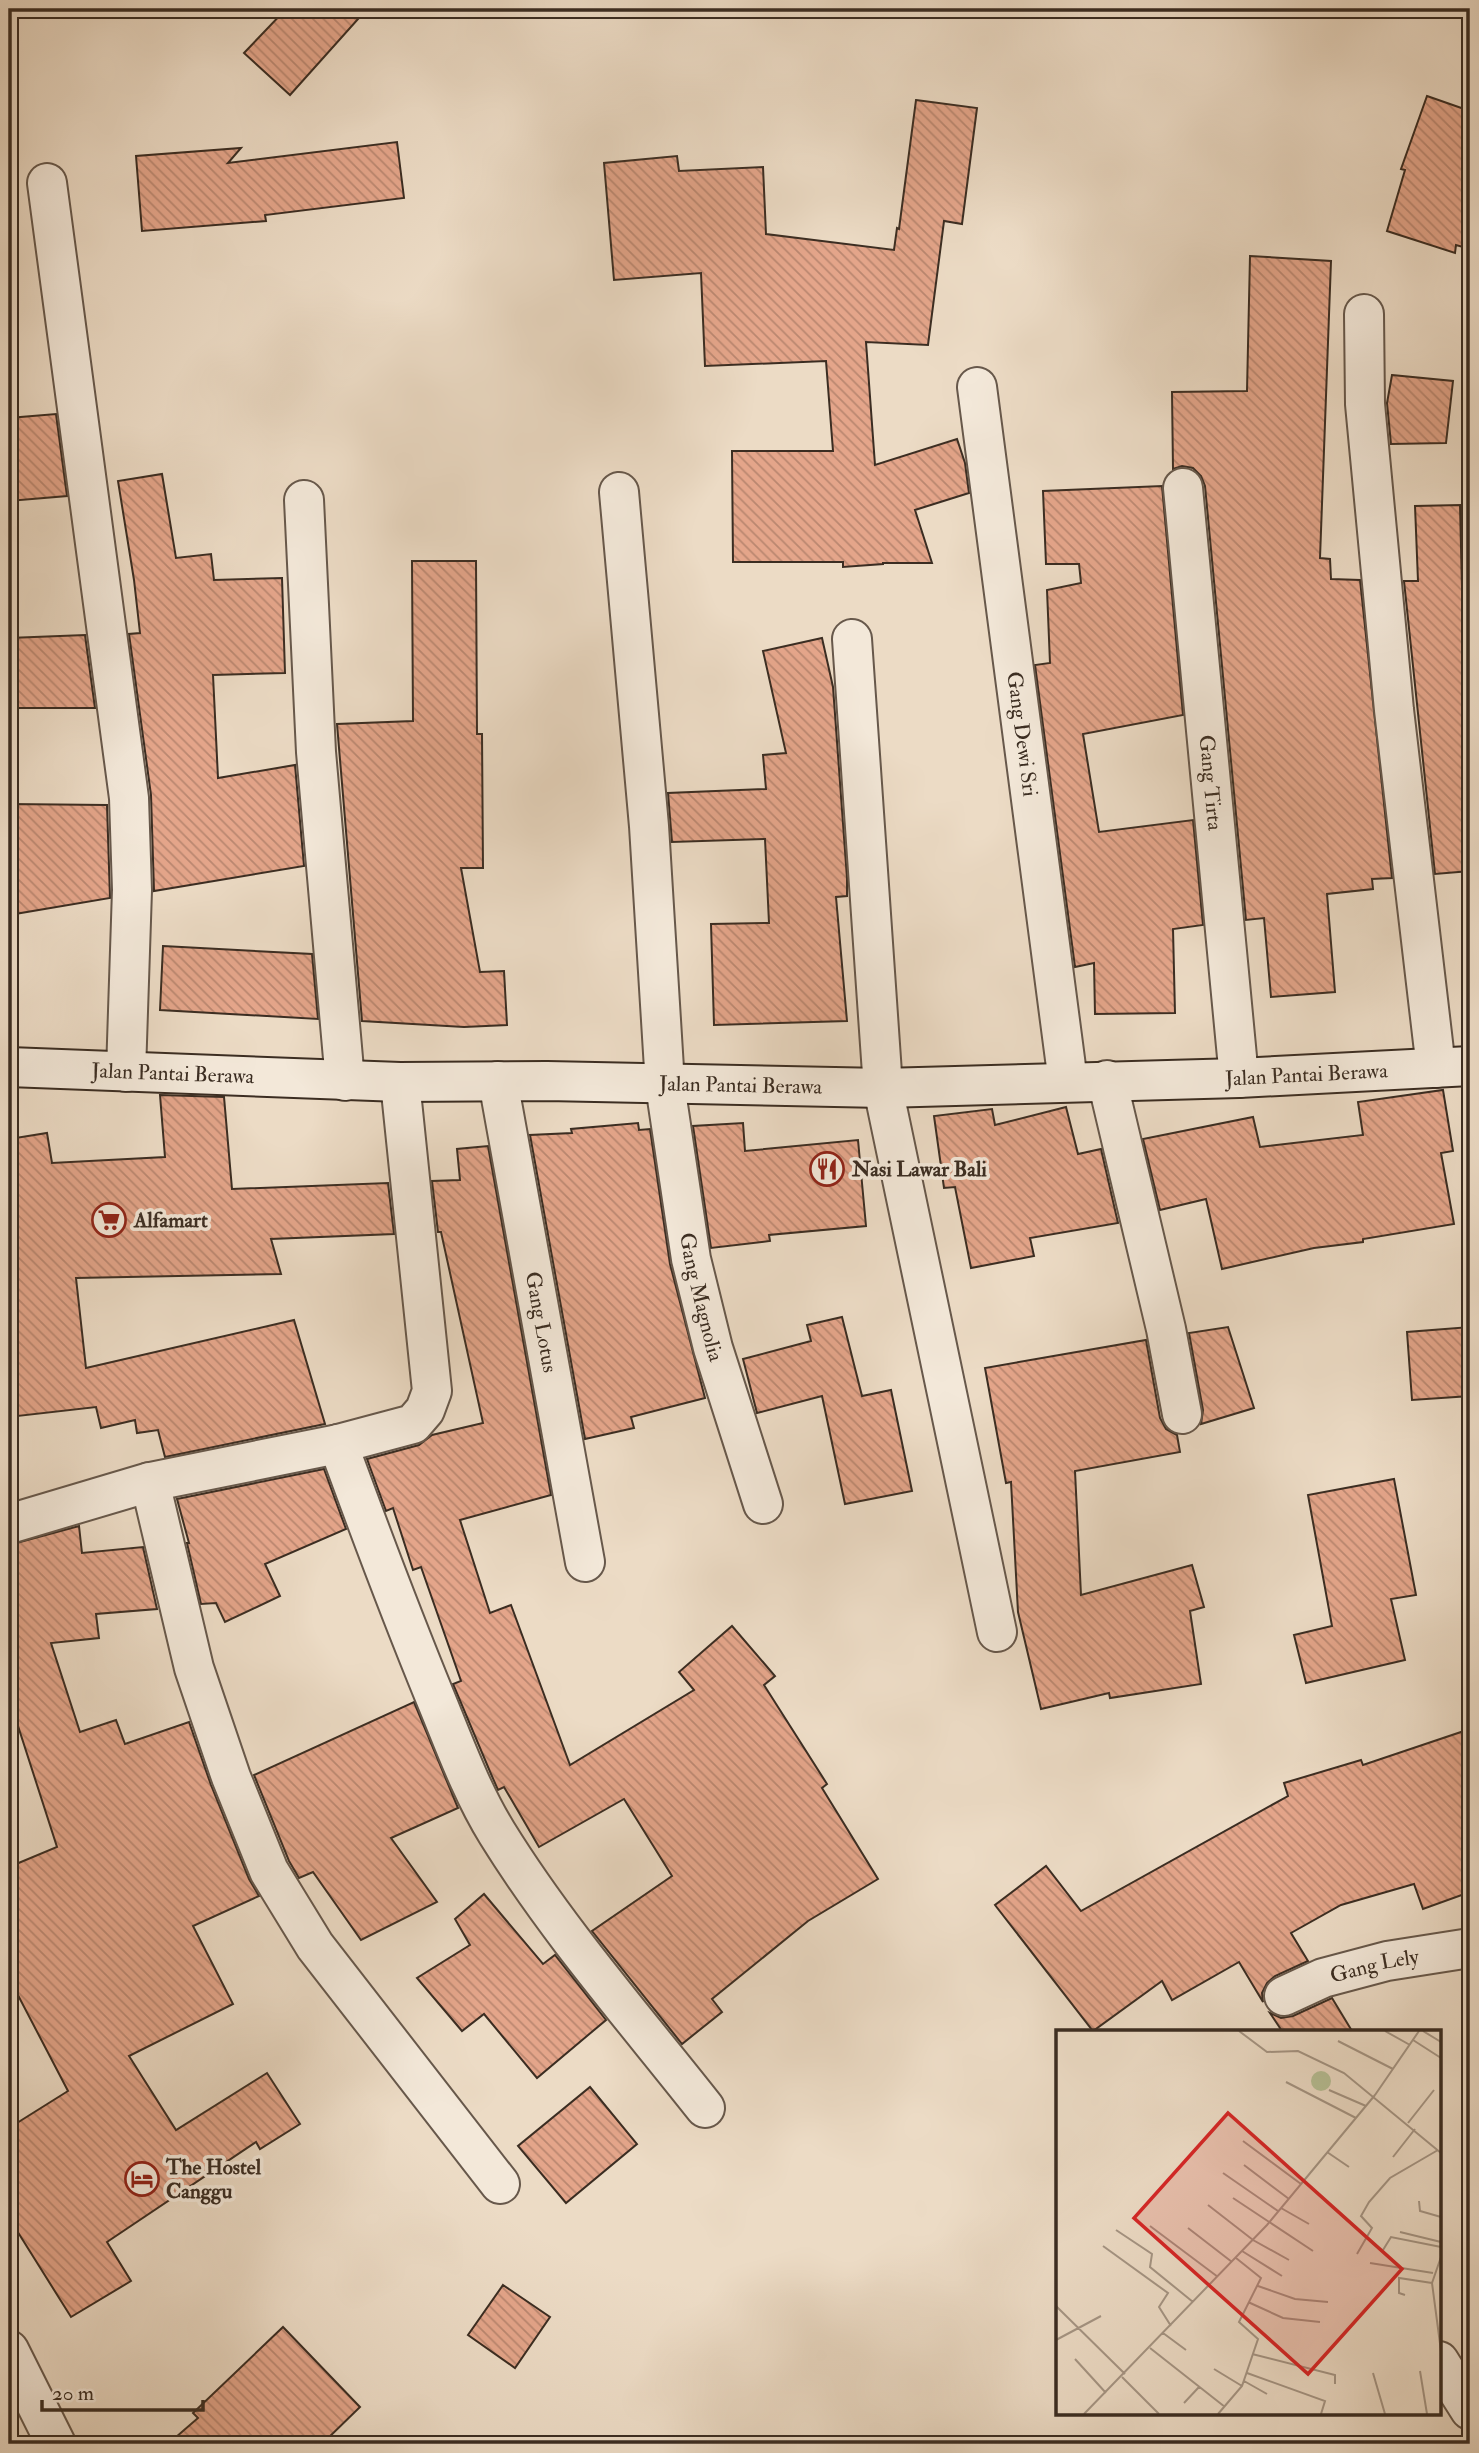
<svg xmlns="http://www.w3.org/2000/svg" width="1479" height="2453" font-family="'IM FELL Double Pica',serif">
  <style>
    .building { fill: url(#building-back-hatch); stroke: #3b2d22; stroke-width: 2 }
    .lines { fill: none; stroke-linecap: round; stroke-linejoin: round }
    .street-casing { stroke: #67584b; stroke-width: 42 }
    .secondary-casing { stroke: #3b2d22; stroke-width: 42 }
    .street { stroke: #f3e8d9; stroke-width: 38 }
    .secondary { stroke: #f3e8d9; stroke-width: 38 }
    .labels { text-anchor: middle; stroke-width: 7; stroke-linejoin: round; paint-order: stroke }
    .street-label { font-size: 21px; fill: #3b2d22; stroke: #f3e8d9 }
    .poi-label { font-size: 21px; font-weight: bold; fill: #3b2d22; stroke: #f3e8d9; text-anchor: start }
    .inset-road { fill: none; stroke: #a59584; stroke-width: 2 }
    .view { fill: #d62828; fill-opacity: 0.15; stroke: #d62828; stroke-width: 3.5 }
    .inset-edge { fill: none; stroke: #3b2d22; stroke-width: 3.5 }
  </style>
  <defs>
    <pattern id="building-back-hatch" width="6" height="6" patternUnits="userSpaceOnUse" patternTransform="scale(1.75)"><rect width="6" height="6" fill="#e4a58a"/><path d="M-1 5l2 2M0 0l6 6M5-1l2 2" fill="none" stroke="#ba8770"/></pattern>
  </defs>
  <rect width="100%" height="100%" fill="#ecdbc5"/>
  <filter id="stains"><feTurbulence type="fractalNoise" baseFrequency=".00286" numOctaves="4"/><feColorMatrix values="0 0 0 0 .2 0 0 0 0 .09 0 0 0 0 .02 0 0 0 .5 -.17"/></filter>
  <radialGradient id="worn" r=".72"><stop offset=".6" stop-color="#630" stop-opacity="0"/><stop offset="1" stop-color="#630" stop-opacity=".3"/></radialGradient>
  <!-- building -->
  <g class="building">
    <path d="M286,9H367L290,95L244,53Z"/>
    <path d="M1427,96L1470,111V249L1456,245L1455,253L1387,231L1405,170L1401,169Z"/>
    <path d="M916,100L977,108L962,224L944,221L928,345L866,342L875,465L957,439L965,463L969,493L915,510L932,563H883V564L843,567V562H733L732,451H833L826,361L705,366L701,273L614,280L604,163L677,156L679,171L763,167L766,234L894,250L897,228L899,229Z"/>
    <path d="M397,142L404,198L265,215L266,221L142,231L136,156L241,148L228,163Z"/>
    <path d="M1250,256L1331,261L1320,558L1330,559L1331,579L1360,580L1392,878L1372,879L1373,889L1327,894L1335,992L1271,997L1264,918L1246,920L1205,486L1201,476L1193,468L1182,466L1173,469L1172,392L1247,391Z"/>
    <path d="M1392,375L1453,381L1446,443L1391,444L1387,403Z"/>
    <path d="M56,414L67,496L9,501V418Z"/>
    <path d="M162,474L176,558L211,554L214,580L282,578L285,673L213,675L218,778L295,765L304,866L154,891L151,795L129,634L140,633L134,580L118,481Z"/>
    <path d="M1162,486L1183,715L1083,734L1099,832L1193,820L1203,925L1173,929L1175,1013L1095,1014L1094,963L1075,967L1035,665L1050,663L1047,590L1081,583L1079,564H1046L1043,491Z"/>
    <path d="M1460,505L1462,588H1467L1470,629V871L1435,874L1404,581H1418L1415,506Z"/>
    <path d="M412,561H476L477,734H482L483,868H461L480,972L504,971L507,1025L464,1027L362,1021L337,724L413,721Z"/>
    <path d="M85,635L95,708H9V638Z"/>
    <path d="M822,638L833,687L847,878V896L836,897L847,1021L714,1025L711,924L769,923L765,839L672,842L668,793L766,789L763,755L786,753L763,651Z"/>
    <path d="M9,804L107,805L110,898L9,915Z"/>
    <path d="M163,946L312,954L318,1019L160,1010Z"/>
    <path d="M1443,1090L1453,1151L1441,1153L1454,1224L1363,1239V1242L1314,1248L1222,1269L1206,1199L1160,1210L1143,1139L1253,1117L1260,1147L1363,1135L1358,1102Z"/>
    <path d="M160,1095L224,1097L232,1189L388,1183L394,1234L271,1239L281,1274L76,1278L86,1368L294,1320L325,1424L165,1457L158,1430L137,1433L135,1420L101,1428L96,1407L9,1417V1139L47,1133L52,1163L165,1157Z"/>
    <path d="M1066,1107L1078,1154L1101,1149L1118,1223L1030,1238L1034,1256L971,1268L955,1187L944,1188L934,1116L992,1109L995,1125Z"/>
    <path d="M638,1123L639,1130L650,1129L670,1264L705,1398L631,1417L634,1428L585,1439L530,1135L572,1133L571,1129Z"/>
    <path d="M743,1123L745,1151L858,1140L866,1226L769,1235L770,1241L711,1248L693,1126Z"/>
    <path d="M488,1146L551,1495L460,1520L490,1613L511,1605L570,1765L694,1690L679,1672L732,1626L775,1676L764,1685L827,1784L822,1788L878,1879L808,1921L712,1999L722,2012L682,2044L592,1931L672,1876L624,1799L539,1847L504,1787L498,1790L491,1774L453,1684L461,1681L421,1567L413,1570L393,1508L386,1511L367,1459L419,1445L432,1435L483,1423L441,1232H438L432,1181L460,1180L457,1149Z"/>
    <path d="M842,1317L862,1396L891,1390L912,1491L845,1504L822,1396L757,1413L743,1359L811,1341L807,1325Z"/>
    <path d="M1228,1327L1254,1408L1201,1424L1203,1410L1189,1333Z"/>
    <path d="M1470,1327V1396L1412,1400L1407,1332Z"/>
    <path d="M1146,1340L1160,1418L1166,1429L1177,1435L1180,1452L1075,1471L1081,1595L1192,1565L1204,1607L1190,1611L1201,1684L1110,1698L1109,1693L1041,1709L1018,1612L1011,1482L1006,1483L985,1368Z"/>
    <path d="M324,1469L346,1529L265,1564L280,1596L225,1622L216,1603L201,1604L187,1543H189L177,1499Z"/>
    <path d="M1394,1479L1416,1595L1391,1599L1405,1660L1306,1683L1294,1635L1332,1626L1308,1495Z"/>
    <path d="M79,1526L82,1553L143,1547L157,1609L96,1614L99,1638L51,1643L80,1732L116,1720L125,1744L189,1722L211,1785L249,1879L259,1896L193,1926L233,2004L129,2056L176,2130L267,2073L300,2124L260,2149L256,2142L107,2242L131,2281L71,2317L9,2218V2128L68,2091L9,1978V1867L57,1847L9,1698V1545Z"/>
    <path d="M414,1702L458,1808L391,1838L437,1902L361,1940L313,1872L299,1878L289,1861L254,1775Z"/>
    <path d="M1470,1729V1892L1423,1909L1414,1884L1341,1905L1291,1933L1308,1961L1275,1976L1267,1983L1262,1993L1263,2002L1239,1962L1172,2000L1162,1981L1093,2031L995,1905L1046,1866L1081,1911L1288,1796L1284,1783L1361,1760L1363,1765Z"/>
    <path d="M484,1894L543,1964L555,1955L606,2020L537,2078L484,2014L462,2031L417,1978L470,1945L455,1919Z"/>
    <path d="M1332,1998L1352,2031H1282L1270,2013L1281,2018L1293,2016Z"/>
    <path d="M590,2087L637,2144L566,2203L518,2146Z"/>
    <path d="M503,2285L550,2317L515,2368L468,2335Z"/>
    <path d="M283,2327L360,2407L322,2444H168L198,2418L193,2413Z"/>
  </g>
  <g class="lines">
    <!-- street casing -->
    <g class="street-casing">
      <g id="street">
        <path d="M47,183L129,798L132,890L126,1072"/>
        <path d="M1364,314L1365,404L1394,710L1436,1068"/>
        <path id="s1" d="M977,387L1068,1082"/>
        <path id="s2" d="M1183,488L1239,1078"/>
        <path id="s3" d="M619,492L649,826L665,1085L691,1259L713,1348L763,1504"/>
        <path d="M304,500L316,752L345,1081"/>
        <path d="M852,639L883,1088L997,1632"/>
        <path d="M1107,1080L1166,1329L1182,1414"/>
        <path id="s4" d="M498,1081L585,1562"/>
        <path d="M338,1444C369,1529 401,1614 435,1697C454,1743 471,1791 497,1833C557,1930 634,2018 705,2108"/>
        <path d="M150,1482L194,1668L231,1777L269,1871L315,1946L500,2184"/>
        <path d="M9,1524L150,1482L338,1444L413,1424L425,1410L432,1391L400,1082"/>
        <path id="s5" d="M1284,1996L1323,1978L1387,1961L1470,1948"/>
        <path d="M9,2350L56,2444"/>
        <path d="M1439,2361L1470,2410"/>
      </g>
    </g>
    <!-- secondary casing -->
    <g class="secondary-casing">
      <g id="secondary">
        <path id="s6" d="M9,1067L400,1082L547,1081L883,1088L1239,1078L1470,1066"/>
      </g>
    </g>
    <!-- street -->
    <use href="#street" class="street"/>
    <!-- secondary -->
    <use href="#secondary" class="secondary"/>
  </g>
  <!-- icons -->
  <defs>
    <g id="restaurant-ring" transform="scale(1.75)"><circle r="9.5" fill="#f3e8d9" stroke="#8f2418" stroke-width="1.5"/><path d="M-5-6h1v4h1v-4h1v4h1v-4h1v5L-1.5 .5V6h-2V.5L-5-1ZM5-6V6H3V1.5H1.5Q1.5-4 5-6Z" fill="#8f2418"/></g>
    <g id="supermarket-ring" transform="scale(1.75)"><circle r="9.5" fill="#f3e8d9" stroke="#8f2418" stroke-width="1.5"/><path d="M-6-5.5h2.5l.6 2H6L4.5 2H-2.5L-4.4-4H-6ZM-1.5 3.2a1.3 1.3 0 1 0 .1 0ZM3 3.2a1.3 1.3 0 1 0 .1 0Z" fill="#8f2418"/></g>
    <g id="hotel-ring" transform="scale(1.75)"><circle r="9.5" fill="#f3e8d9" stroke="#8f2418" stroke-width="1.5"/><path d="M-6-4.5h1.5V1H6V5H4.5V3h-9V5H-6ZM-4 0a1.8 1.8 0 1 1 3.6 0ZM.5 0V-2.5h3Q6-2.5 6 0Z" fill="#8f2418"/></g>
  </defs>
  <g fill-rule="evenodd">
    <use href="#restaurant-ring" x="827" y="1169"/>
    <use href="#supermarket-ring" x="109" y="1220"/>
    <use href="#hotel-ring" x="142" y="2179"/>
  </g>
  <g class="labels">
    <!-- street labels -->
    <g class="street-label">
      <text dy="7" stroke="none"><textPath href="#s1" startOffset="350">Gang Dewi Sri</textPath></text>
      <text dy="7" stroke="none"><textPath href="#s2" startOffset="296">Gang Tirta</textPath></text>
      <text dy="7" stroke="none"><textPath href="#s6" startOffset="164">Jalan Pantai Berawa</textPath></text>
      <text dy="7" stroke="none"><textPath href="#s6" startOffset="1298">Jalan Pantai Berawa</textPath></text>
      <text dy="7" stroke="none"><textPath href="#s6" startOffset="732">Jalan Pantai Berawa</textPath></text>
      <text dy="7" stroke="none"><textPath href="#s3" startOffset="810">Gang Magnolia</textPath></text>
      <text dy="7" stroke="none"><textPath href="#s4" startOffset="245">Gang Lotus</textPath></text>
      <text dy="7" stroke="none"><textPath href="#s5" startOffset="96">Gang Lely</textPath></text>
    </g>
    <!-- poi labels -->
    <g class="poi-label">
      <text x="852" y="1176">Nasi Lawar Bali</text>
      <text x="134" y="1227">Alfamart</text>
      <text x="166" y="2174">The Hostel<tspan x="166" dy="24">Canggu</tspan></text>
    </g>
  </g>
  <!-- overview -->
  <g transform="translate(1056 2030)">
    <rect width="385" height="385" fill="#ecdbc5"/>
    <path d="M255 51a10 10 0 1 1 20 0a10 10 0 1 1-20 0Z" fill="#b7c096"/>
    <path class="inset-road" d="M183,1L211,22L242,21L288,43L385,123M329,1L354,15M367,1L385,12M357,10L385,28M282,11L337,39M230,52L300,88M273,60L310,76M319,65L363,1M352,93L378,60M187,111L245,154M271,122L293,137M337,127L359,99M188,135L233,169M167,143L222,181M177,168L257,221M363,171L364,181L385,187M152,175L197,210L233,230M225,178L253,194M94,196L162,247M132,198L176,232M60,200L96,224L94,237L137,272M344,202L385,212M47,216L112,263L103,277L115,296M327,220L335,207L385,217M186,221L226,246M301,224L316,198L305,186L313,172L334,148L382,120M385,227L376,253L385,321M314,233L377,243M202,256L239,269L272,272M349,265L343,263V248L376,253M192,272L227,288L264,292M0,276L69,344M107,303L130,320M0,310L45,286M94,318L169,377M196,324L279,345V354M19,329L50,363M158,339L186,356M364,341L371,384M191,343L269,371L265,384M317,343L329,384M66,347L103,384M188,351L211,364M128,373L143,357M28,384L211,195L319,65M162,384L186,356L202,309L183,292L205,248L180,228"/>
    <path class="view" d="M172,83L346,239L252,344L78,188Z"/>
    <rect width="385" height="385" class="inset-edge"/>
  </g>
  <!-- margin -->
  <rect width="1479" height="2453" fill="none" stroke="#ecdbc5" stroke-width="35"/>
  <rect x="10" y="10" width="1458" height="2432" fill="none" stroke="#3b2d22" stroke-width="3.5"/>
  <rect x="18" y="18" width="1444" height="2418" fill="none" stroke="#3b2d22" stroke-width="2"/>
  <!-- scale -->
  <path d="M42 2400v10h161v-10" fill="none" stroke="#3b2d22" stroke-width="3.5"/>
  <text x="52" y="2400" font-size="21" fill="#3b2d22" stroke="#f3e8d9" stroke-width="5" paint-order="stroke">20 m</text>
  <rect width="100%" height="100%" filter="url(#stains)"/>
  <rect width="100%" height="100%" fill="url(#worn)"/>
</svg>
